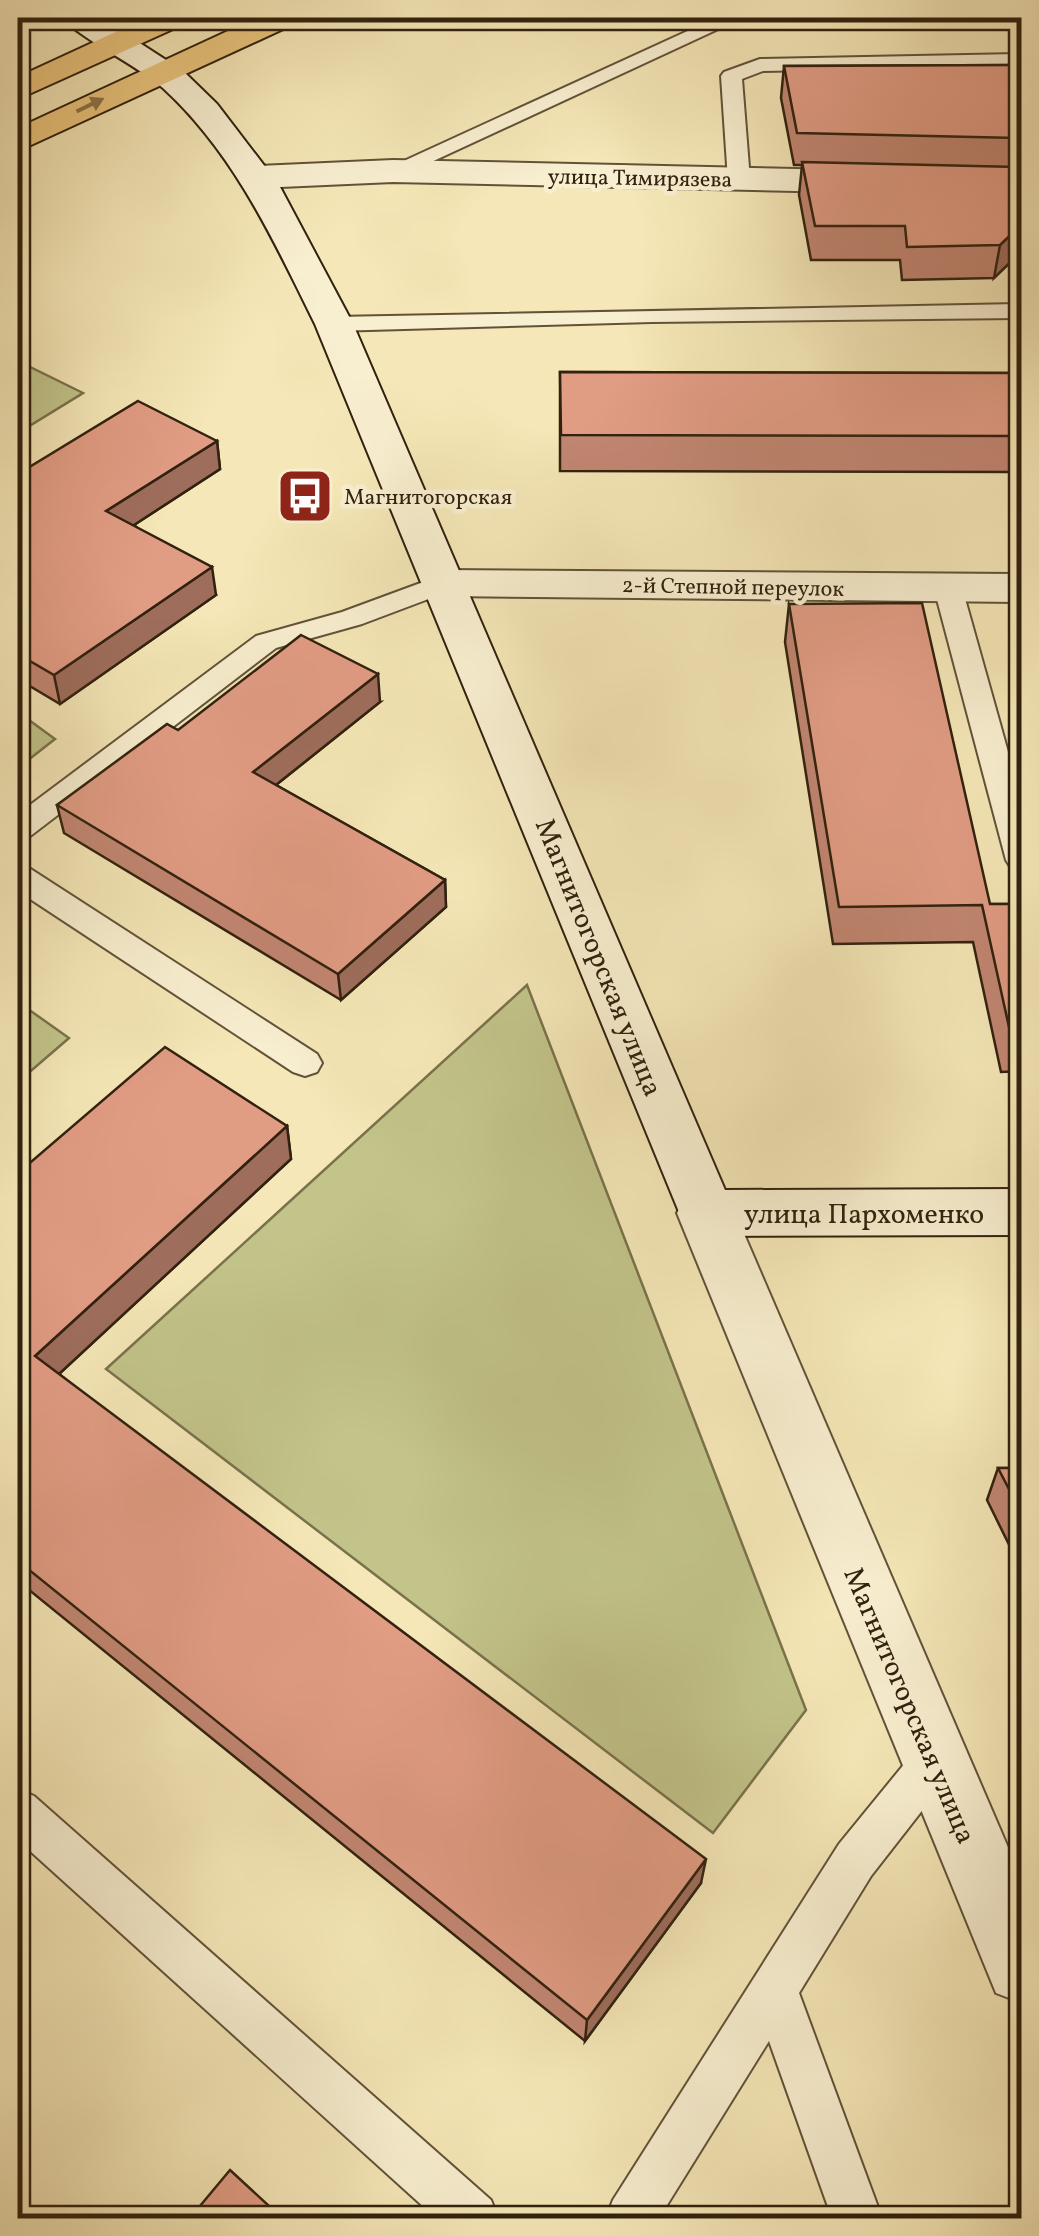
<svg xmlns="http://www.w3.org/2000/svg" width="1039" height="2236" font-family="Vollkorn,serif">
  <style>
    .green { fill: #c2c48a; stroke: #7a724c; stroke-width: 2.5 }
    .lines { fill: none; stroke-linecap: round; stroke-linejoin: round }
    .lane-casing { stroke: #625238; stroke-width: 4 }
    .street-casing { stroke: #625238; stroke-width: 4 }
    .secondary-casing { stroke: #31210e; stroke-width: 4 }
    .primary-casing { stroke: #31210e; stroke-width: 4 }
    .lane { fill: #f8efd0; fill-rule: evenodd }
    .street { fill: #f8efd0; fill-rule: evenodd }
    .secondary { fill: #f8efd0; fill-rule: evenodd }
    .primary { fill: #eac47c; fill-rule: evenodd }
    .wall { fill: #c28672; stroke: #31210e; stroke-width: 2.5 }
    .shaded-wall { fill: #9e6d5c; stroke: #31210e; stroke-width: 2.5 }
    .building { fill: #e19c84; stroke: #31210e; stroke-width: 2.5 }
    .oneway { fill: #8e7245 }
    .labels { text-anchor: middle; stroke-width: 9; stroke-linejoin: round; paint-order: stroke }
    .far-street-label { font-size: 22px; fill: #31210e; stroke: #f8efd0 }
    .far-poi-label { font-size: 22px; fill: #31210e; stroke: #f8efd0; text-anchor: start }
    .street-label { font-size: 28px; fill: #31210e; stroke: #f8efd0 }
  </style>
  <rect width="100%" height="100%" fill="#f5e7b7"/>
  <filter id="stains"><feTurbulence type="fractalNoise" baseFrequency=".002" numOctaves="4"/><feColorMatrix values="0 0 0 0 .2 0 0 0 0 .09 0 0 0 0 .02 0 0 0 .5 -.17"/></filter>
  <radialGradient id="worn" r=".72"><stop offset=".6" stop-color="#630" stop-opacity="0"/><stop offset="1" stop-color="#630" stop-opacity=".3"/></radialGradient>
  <!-- green -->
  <g class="green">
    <path d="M18,361L83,393L18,433Z"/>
    <path d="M18,712L55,739L18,768Z"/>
    <path d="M527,985L806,1710L713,1833L106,1369Z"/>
    <path d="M18,1002L69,1038L18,1082Z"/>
  </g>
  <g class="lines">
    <!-- lane casing -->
    <g class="lane-casing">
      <g id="lane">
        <path d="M716,18H742L401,176H385L382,171Z"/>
        <path d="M1022,54V66L763,71L742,79L750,180L739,187L728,180L721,76L724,72L760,59Z"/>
        <path d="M1022,304V318L652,322L334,331L322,324L334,317Z"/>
        <path d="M445,574L455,577L459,583L455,589L362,624L276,648L29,837L18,840V814L256,636L342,612Z"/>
        <path d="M948,579L958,582L962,588L1022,802V871L1011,868L1006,860L934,588L938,582Z"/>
        <path d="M18,865L29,868L317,1054L322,1063L317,1072L305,1076L293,1072L18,891Z"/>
        <path d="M934,1740L949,1746L956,1761L949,1776L871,1876L799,1993L882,2218H832L769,2041L659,2218H606L613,2200L839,1844L919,1746Z"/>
        <path d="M18,1789L34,1796L491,2200L498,2218H436L18,1840Z"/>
      </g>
    </g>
    <!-- street casing -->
    <g class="street-casing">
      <g id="street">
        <path d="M393,160L1022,174V196L393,182L258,188L246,184L240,177L246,170L258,166Z"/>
        <path d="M445,570L1022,574V602L445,596L430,593L423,583L430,573Z"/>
        <path d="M706,1190L726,1197L735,1213L1022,1880V2003L996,1993L677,1213L686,1197Z"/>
      </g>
    </g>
    <!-- secondary casing -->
    <g class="secondary-casing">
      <path id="secondary" d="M63,18H101L183,71L217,104L279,185L353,324L725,1190L1022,1189V1235L706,1236L686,1229L315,324C273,239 234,153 163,88C140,67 76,36 63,18Z"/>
    </g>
    <!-- primary casing -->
    <g class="primary-casing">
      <g id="primary">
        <path d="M146,18H187L182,25L18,99V77Z"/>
        <path d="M256,18H297L292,25L18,151V128Z"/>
      </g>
    </g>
    <!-- lane -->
    <use href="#lane" class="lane"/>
    <!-- street -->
    <use href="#street" class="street"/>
    <!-- secondary -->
    <use href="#secondary" class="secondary"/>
    <!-- primary -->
    <use href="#primary" class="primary"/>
  </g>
  <!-- wall -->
  <g class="wall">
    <path d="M1022,65V251L994,278L902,280L900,260H811L799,195L802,165H794L781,98L784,66Z"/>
    <path d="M560,372L1022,373V472L560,471Z"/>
    <path d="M217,441L220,469L134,525L216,595L60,704L18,679V474Z"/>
    <path d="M789,604L990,904H1022V1071L1001,1072L973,942L833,944L785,642Z"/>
    <path d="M380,702L276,785L445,880L446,907L341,1000L64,833L57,805L178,730Z"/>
    <path d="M287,1126L291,1159L59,1374L701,1883L585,2041L18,1581V1173Z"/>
    <path d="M998,1468H1022V1571L987,1500Z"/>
  </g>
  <!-- shaded-wall -->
  <g class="shaded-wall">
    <path d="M1022,224V251L994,278L1000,245Z"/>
    <path d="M217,441L220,469L111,540L106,511Z"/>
    <path d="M212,567L216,595L60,704L54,675Z"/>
    <path d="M378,674L380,702L257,800L253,772Z"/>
    <path d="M445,880L446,907L341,1000L338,974Z"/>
    <path d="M287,1126L291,1159L45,1387L35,1356Z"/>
    <path d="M706,1859L701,1883L585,2041L587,2020Z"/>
  </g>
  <!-- building -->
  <g class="building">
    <path d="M1022,65V138L797,133L784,66Z"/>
    <path d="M802,162L1022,167V224L1000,245L907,247L905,226H815Z"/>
    <path d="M560,372L1022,373V436L561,435Z"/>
    <path d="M138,401L217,441L106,511L212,567L54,675L18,654V474Z"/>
    <path d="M922,603L990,904H1022V1035L1011,1036L982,905L839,907L789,604Z"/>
    <path d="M301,635L378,674L253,772L445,880L338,974L57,805L167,724L178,730Z"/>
    <path d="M165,1047L287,1126L35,1356L706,1859L587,2020L18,1561V1173Z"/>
    <path d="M998,1468H1022V1514Z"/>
    <path d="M230,2170L282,2218H190Z"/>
  </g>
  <!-- one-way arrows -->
  <defs><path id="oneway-solid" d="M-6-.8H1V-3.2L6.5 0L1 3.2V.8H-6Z" transform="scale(2.5)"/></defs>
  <use class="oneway" href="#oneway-solid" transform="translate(90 105) rotate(-26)"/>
  <!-- icons -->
  <defs>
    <g id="bus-square" transform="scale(2.875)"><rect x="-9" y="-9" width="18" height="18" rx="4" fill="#8f2418" stroke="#f8efd0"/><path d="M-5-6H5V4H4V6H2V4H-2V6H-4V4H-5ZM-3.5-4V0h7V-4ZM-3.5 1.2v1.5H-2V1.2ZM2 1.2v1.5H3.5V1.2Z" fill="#fff"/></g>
  </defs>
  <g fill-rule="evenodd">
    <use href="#bus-square" x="305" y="496"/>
  </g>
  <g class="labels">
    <!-- far-street labels -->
    <g class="far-street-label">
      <text transform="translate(640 177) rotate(1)" y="8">улица Тимирязева</text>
      <text transform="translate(733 586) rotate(1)" y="8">2-й Степной переулок</text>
    </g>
    <!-- far-poi labels -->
    <g class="far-poi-label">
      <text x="344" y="504">Магнитогорская</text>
    </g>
    <!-- street labels -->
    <g class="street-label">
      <text transform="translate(600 957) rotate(68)" y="10">Магнитогорская улица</text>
      <text x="864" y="1223">улица Пархоменко</text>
      <text transform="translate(911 1705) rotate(67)" y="10">Магнитогорская улица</text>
    </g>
  </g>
  <!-- margin -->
  <rect width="1039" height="2236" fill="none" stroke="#f5e7b7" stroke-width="60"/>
  <rect x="20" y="20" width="999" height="2196" fill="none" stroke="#31210e" stroke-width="5"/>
  <rect x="30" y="30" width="979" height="2176" fill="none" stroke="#31210e" stroke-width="2.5"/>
  <rect width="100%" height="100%" filter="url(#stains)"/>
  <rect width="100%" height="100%" fill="url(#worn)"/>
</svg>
